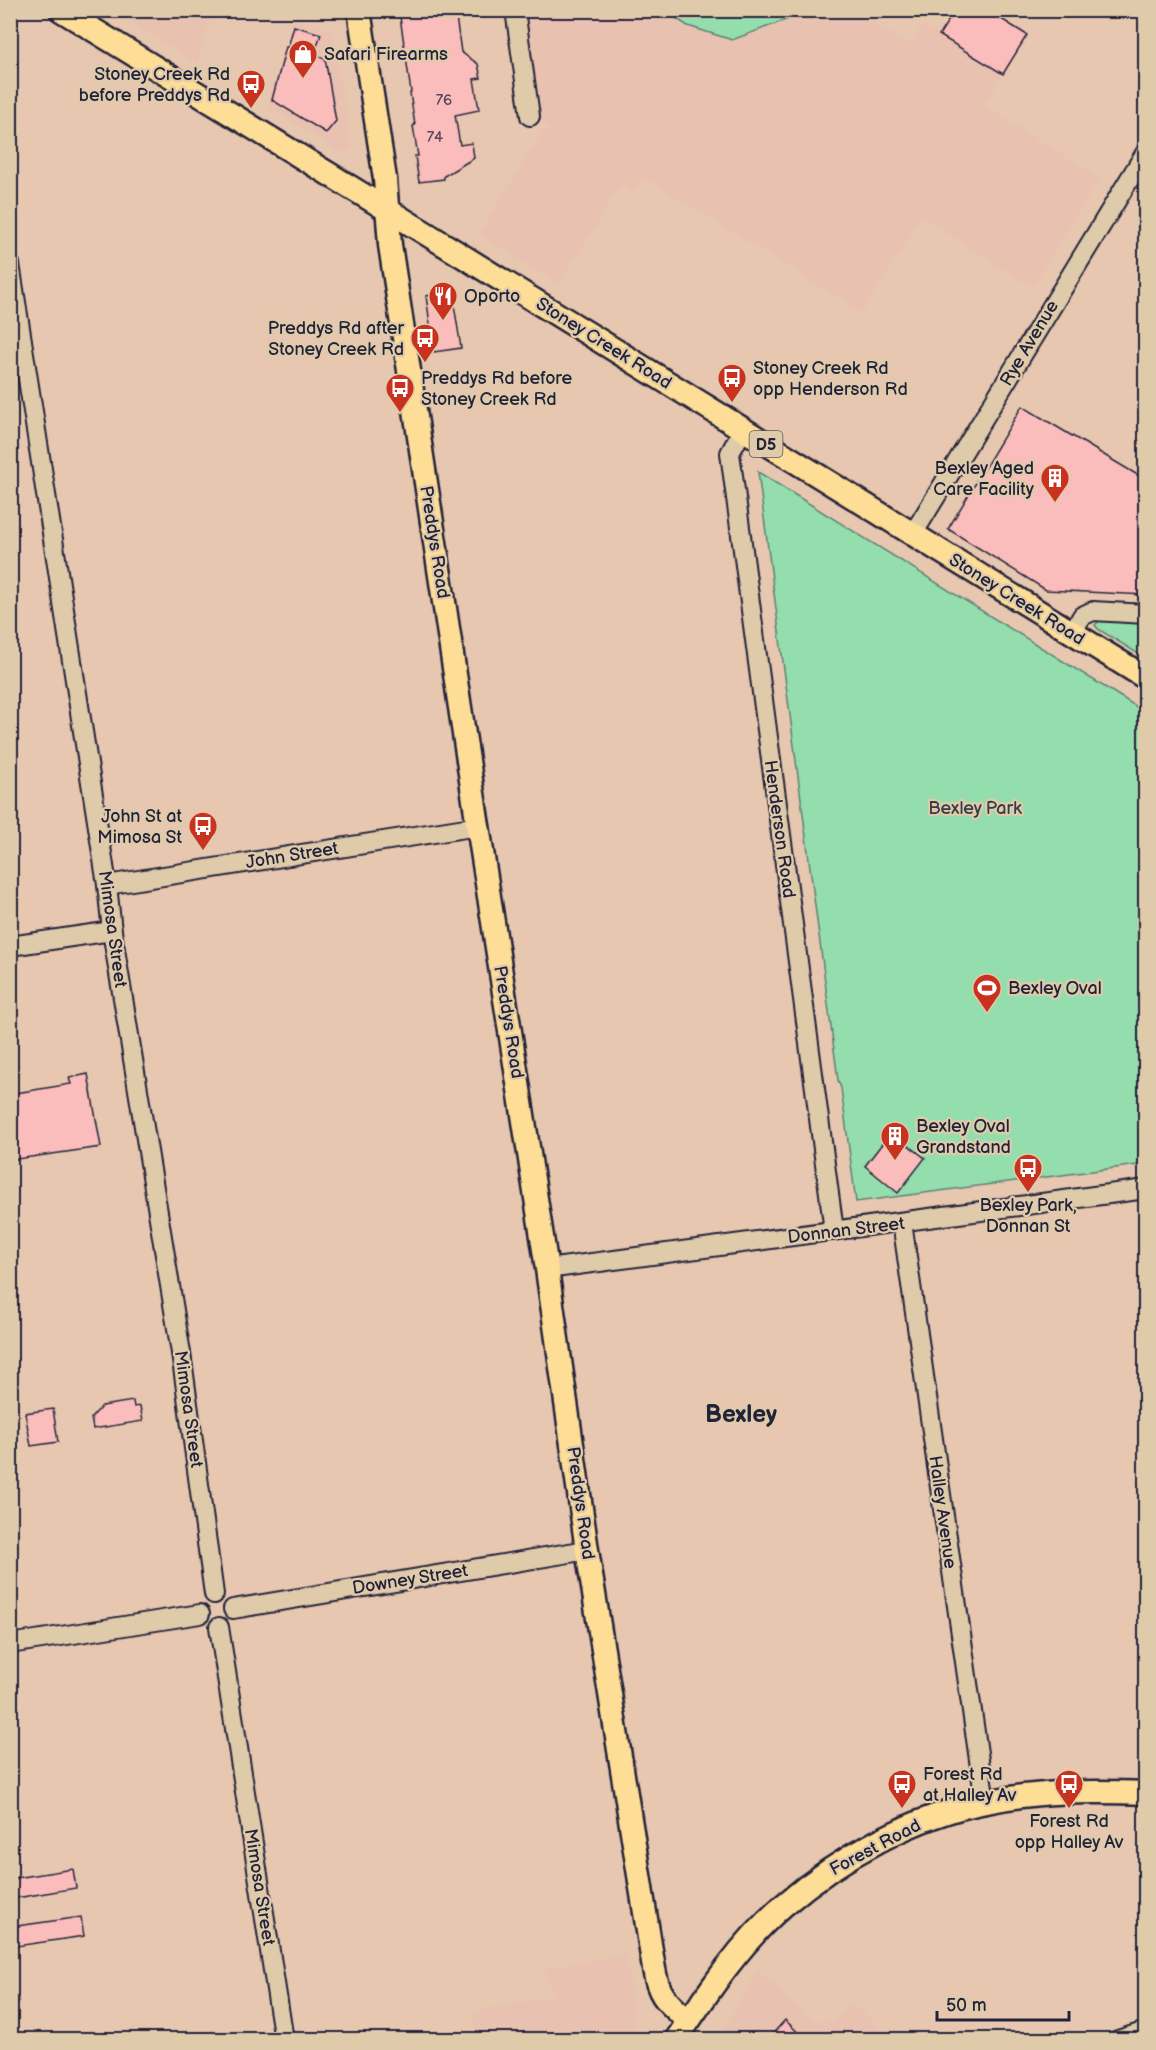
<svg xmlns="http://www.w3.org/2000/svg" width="1156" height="2050" font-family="'Balsamiq Sans',sans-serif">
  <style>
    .built { fill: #e9c1b1 }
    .green { fill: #94ddad; stroke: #5b8074; stroke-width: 1.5 }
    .building { fill: #fabdbb; stroke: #22223b; stroke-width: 1.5 }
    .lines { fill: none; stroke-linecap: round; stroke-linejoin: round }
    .minor-casing { stroke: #22223b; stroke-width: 22 }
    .major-casing { stroke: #22223b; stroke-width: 27 }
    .minor { stroke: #dfcbaa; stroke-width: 18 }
    .major { stroke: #fedd96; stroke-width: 22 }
    .labels { text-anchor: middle; stroke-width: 4.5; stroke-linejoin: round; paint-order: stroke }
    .number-label { font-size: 15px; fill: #58495b }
    .shield { fill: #dfcbaa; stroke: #5b555c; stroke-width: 1.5 }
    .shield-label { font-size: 16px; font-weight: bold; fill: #22223b }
    .poi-label { font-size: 18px; fill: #22223b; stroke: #dfcbaa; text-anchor: start }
    .street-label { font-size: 18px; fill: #22223b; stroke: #dfcbaa }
    .park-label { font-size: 18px; fill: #333e4c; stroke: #dfcbaa }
    .district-label { font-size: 24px; font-weight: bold; fill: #22223b; stroke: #dfcbaa }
  </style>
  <rect width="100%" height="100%" fill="#e7c7af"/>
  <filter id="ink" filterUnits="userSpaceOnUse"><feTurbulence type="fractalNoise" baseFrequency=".0167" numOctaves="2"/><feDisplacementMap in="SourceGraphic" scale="12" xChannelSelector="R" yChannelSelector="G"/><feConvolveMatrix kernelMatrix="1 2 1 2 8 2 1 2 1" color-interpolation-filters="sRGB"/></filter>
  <g filter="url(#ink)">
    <!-- built -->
    <g class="built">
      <path d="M110,11H212L197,63Z"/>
      <path d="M524,11H664L688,26L732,40L799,15L803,11H850L911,45L922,24L1003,74L984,106L1100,178L1032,287L922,217L862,313L644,177L633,193L621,186L558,284L479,234L541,135L549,129L540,119Z"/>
      <path d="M294,19L332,31L351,147L342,153L268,106Z"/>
      <path d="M627,1955L637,2034L633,2039H476L473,2011L553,1997L545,1968Z"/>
      <path d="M758,1971L814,2021H834L851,2003L895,2039L713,2040L731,2017Z"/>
    </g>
    <!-- green -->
    <g class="green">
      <path d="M664,11H803L799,15L732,40L688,26Z"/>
      <path d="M758,472L1145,712V1164L856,1202L841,1088L838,1080Z"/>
      <path d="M1101,619L1145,622V658L1098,629L1095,625Z"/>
    </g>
    <!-- building -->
    <g class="building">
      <path d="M399,10H455L461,52L478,64L481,78L474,79L479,110L455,115L460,145L472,143L474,158L444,176V179L419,182L415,156H418L413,126L415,125L410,93L411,92Z"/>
      <path d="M955,10H987L1027,35L1003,74L939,35Z"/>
      <path d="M294,26L321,34L314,55L325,58L336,121L326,133L272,100L286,47H288Z"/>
      <path d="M452,292L461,348L434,352L426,296Z"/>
      <path d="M1022,406L1146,480V595L1046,590L948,529Z"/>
      <path d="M88,1074L101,1147L10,1160V1094L71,1084L69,1078Z"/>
      <path d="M891,1132L925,1158L898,1193L865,1166Z"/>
      <path d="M133,1401L134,1407L140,1406L143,1421L93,1429L91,1418L102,1406Z"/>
      <path d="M53,1409L58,1442L31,1446L25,1413Z"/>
      <path d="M73,1869L76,1888L10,1899V1879Z"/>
      <path d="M81,1917L84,1936L10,1947V1927Z"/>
      <path d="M785,2020L806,2040H767Z"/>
    </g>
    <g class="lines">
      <!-- minor casing -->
      <g class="minor-casing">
        <g id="minor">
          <path d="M515,10L530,116"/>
          <path d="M10,264L107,885L112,931L181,1353L214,1594"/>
          <path d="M743,429L730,453L834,1231"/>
          <path d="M913,534L1146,152"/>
          <path d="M1072,633L1082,616L1093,611L1146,614"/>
          <path d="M107,885L478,826"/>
          <path d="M10,946L112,931"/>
          <path d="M902,1222L985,1802"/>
          <path d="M547,1269L1146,1189"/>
          <path d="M233,1609L587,1550"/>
          <path d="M219,1627L284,2040"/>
          <path d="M10,1644L200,1614"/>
          <path d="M1118,2040L1146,2031"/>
        </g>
      </g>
      <!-- major casing -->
      <g class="major-casing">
        <g id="major">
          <path d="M61,10L422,231L1146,678"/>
          <path d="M359,10L385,179L390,245L474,800L547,1269L587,1550L654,1969C659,1998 668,2002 688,2021"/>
          <path d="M676,2040C708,1992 741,1942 784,1905C838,1858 916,1815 986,1802C1038,1791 1092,1791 1146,1793"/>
        </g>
      </g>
      <!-- minor -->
      <use href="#minor" class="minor"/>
      <!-- major -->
      <use href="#major" class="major"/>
    </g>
  </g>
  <!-- icons -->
  <defs>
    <g id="shop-pin" transform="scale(1.5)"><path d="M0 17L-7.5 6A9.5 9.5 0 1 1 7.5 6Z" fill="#c8321e" stroke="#dfcbaa"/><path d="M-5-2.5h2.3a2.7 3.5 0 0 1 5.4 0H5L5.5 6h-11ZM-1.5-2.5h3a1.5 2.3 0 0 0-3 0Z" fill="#fff"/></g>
    <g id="bus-pin" transform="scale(1.5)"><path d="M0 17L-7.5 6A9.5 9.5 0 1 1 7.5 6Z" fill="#c8321e" stroke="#dfcbaa"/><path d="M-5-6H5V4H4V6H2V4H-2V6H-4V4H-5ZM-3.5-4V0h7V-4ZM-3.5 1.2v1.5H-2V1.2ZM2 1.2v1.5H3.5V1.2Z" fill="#fff"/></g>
    <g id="restaurant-pin" transform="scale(1.5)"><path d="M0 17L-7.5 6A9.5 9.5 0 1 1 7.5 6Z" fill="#c8321e" stroke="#dfcbaa"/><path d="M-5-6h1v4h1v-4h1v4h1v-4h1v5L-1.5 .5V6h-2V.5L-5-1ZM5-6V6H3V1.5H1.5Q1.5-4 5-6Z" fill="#fff"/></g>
    <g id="building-pin" transform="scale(1.5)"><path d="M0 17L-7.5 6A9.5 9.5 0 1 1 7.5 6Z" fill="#c8321e" stroke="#dfcbaa"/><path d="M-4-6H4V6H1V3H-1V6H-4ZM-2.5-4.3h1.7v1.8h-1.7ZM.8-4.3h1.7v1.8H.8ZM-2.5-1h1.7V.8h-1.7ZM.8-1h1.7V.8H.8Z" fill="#fff"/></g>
    <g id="stadium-pin" transform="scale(1.5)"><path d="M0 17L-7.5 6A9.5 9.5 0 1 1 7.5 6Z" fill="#c8321e" stroke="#dfcbaa"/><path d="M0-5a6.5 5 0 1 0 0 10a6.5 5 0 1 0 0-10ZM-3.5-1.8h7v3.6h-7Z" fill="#fff"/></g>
  </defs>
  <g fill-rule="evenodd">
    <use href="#shop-pin" x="303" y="54"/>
    <use href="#bus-pin" x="251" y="84"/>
    <use href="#restaurant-pin" x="443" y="296"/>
    <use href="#bus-pin" x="425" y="338"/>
    <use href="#bus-pin" x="732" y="378"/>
    <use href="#bus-pin" x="400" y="388"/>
    <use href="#building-pin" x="1055" y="478"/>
    <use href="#bus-pin" x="203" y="826"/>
    <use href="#stadium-pin" x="987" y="988"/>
    <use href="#building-pin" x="895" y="1136"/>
    <use href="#bus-pin" x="1028" y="1168"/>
    <use href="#bus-pin" x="902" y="1784"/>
    <use href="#bus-pin" x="1069" y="1784"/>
  </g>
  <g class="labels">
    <!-- number labels -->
    <g class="number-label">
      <text x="444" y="105">76</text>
      <text x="435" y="142">74</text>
    </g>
    <!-- shield labels -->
    <rect class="shield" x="749.5" y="431" width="33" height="26" rx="4.5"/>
    <g class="shield-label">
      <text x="766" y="450">D5</text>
    </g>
    <!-- poi labels -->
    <g class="poi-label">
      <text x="324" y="60">Safari Firearms</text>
      <text x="230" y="80" text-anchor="end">Stoney Creek Rd<tspan x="230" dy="21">before Preddys Rd</tspan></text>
      <text x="464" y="302">Oporto</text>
      <text x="404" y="334" text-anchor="end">Preddys Rd after<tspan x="404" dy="21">Stoney Creek Rd</tspan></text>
      <text x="753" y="374">Stoney Creek Rd<tspan x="753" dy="21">opp Henderson Rd</tspan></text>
      <text x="421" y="384">Preddys Rd before<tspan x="421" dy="21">Stoney Creek Rd</tspan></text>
      <text x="1034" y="474" text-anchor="end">Bexley Aged<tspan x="1034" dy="21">Care Facility</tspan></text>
      <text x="182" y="822" text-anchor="end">John St at<tspan x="182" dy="21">Mimosa St</tspan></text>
      <text x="1008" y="994">Bexley Oval</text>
      <text x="916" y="1132">Bexley Oval<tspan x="916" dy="21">Grandstand</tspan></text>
      <text x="1028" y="1211" text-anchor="middle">Bexley Park,<tspan x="1028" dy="21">Donnan St</tspan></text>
      <text x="923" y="1780">Forest Rd<tspan x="923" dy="21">at Halley Av</tspan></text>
      <text x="1069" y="1827" text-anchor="middle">Forest Rd<tspan x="1069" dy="21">opp Halley Av</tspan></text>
    </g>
    <!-- street labels -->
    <g class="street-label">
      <text transform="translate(604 343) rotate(32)" y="6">Stoney Creek Road</text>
      <text transform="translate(1029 343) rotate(-59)" y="6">Rye Avenue</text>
      <text transform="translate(435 542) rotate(81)" y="6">Preddys Road</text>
      <text transform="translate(1017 599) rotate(32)" y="6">Stoney Creek Road</text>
      <text transform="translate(780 829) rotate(82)" y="6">Henderson Road</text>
      <text transform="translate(292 855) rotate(-9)" y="6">John Street</text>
      <text transform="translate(113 929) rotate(82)" y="6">Mimosa Street</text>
      <text transform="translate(509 1022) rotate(81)" y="6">Preddys Road</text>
      <text transform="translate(846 1230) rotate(-7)" y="6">Donnan Street</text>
      <text transform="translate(189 1409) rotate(82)" y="6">Mimosa Street</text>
      <text transform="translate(581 1503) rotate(82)" y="6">Preddys Road</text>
      <text transform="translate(943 1512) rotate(82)" y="6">Halley Avenue</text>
      <text transform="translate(410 1579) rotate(-9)" y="6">Downey Street</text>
      <text transform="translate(875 1847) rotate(-28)" y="6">Forest Road</text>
      <text transform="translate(260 1887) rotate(81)" y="6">Mimosa Street</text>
    </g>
    <!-- park labels -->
    <g class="park-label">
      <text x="975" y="814">Bexley Park</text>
    </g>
    <!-- district labels -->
    <g class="district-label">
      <text x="741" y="1422">Bexley</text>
    </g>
  </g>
  <!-- margin -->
  <rect width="1156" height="2050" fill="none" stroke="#dfcbaa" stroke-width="36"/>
  <rect x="18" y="18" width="1120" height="2014" fill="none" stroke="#22223b" stroke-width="2" filter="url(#ink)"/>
  <!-- scale -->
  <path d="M937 2011v9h132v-9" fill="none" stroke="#22223b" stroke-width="3"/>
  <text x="946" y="2011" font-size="18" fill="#22223b" stroke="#dfcbaa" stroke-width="4.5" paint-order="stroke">50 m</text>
</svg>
